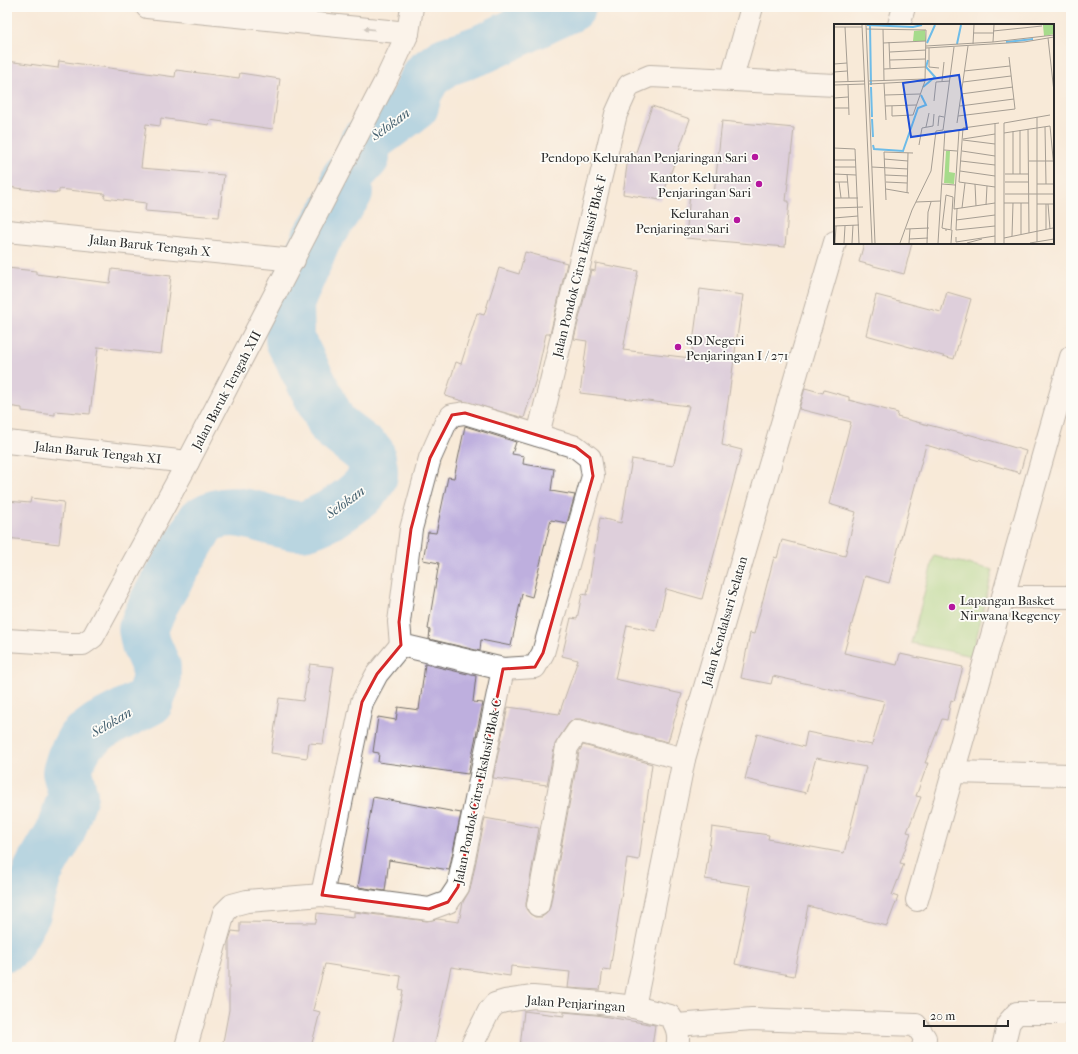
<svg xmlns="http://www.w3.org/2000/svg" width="1078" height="1054" font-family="'IM FELL French Canon',serif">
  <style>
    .green { fill: #a6db8b; stroke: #68835b }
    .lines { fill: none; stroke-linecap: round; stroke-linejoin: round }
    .river { stroke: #6ebce8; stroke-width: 50 }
    .building { fill: #beafde }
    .minor-casing { stroke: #736e68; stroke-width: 24 }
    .minor { stroke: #fff; stroke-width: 22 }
    .oneway { fill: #a0a0a0 }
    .marked { fill: none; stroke: #d62828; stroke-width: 3; stroke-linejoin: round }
    .poi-dot { fill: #b5179e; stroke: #fdfcf7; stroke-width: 1.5 }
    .labels { text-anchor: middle; stroke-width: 3.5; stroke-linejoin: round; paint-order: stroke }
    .poi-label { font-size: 13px; fill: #2b2b2b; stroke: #fdfcf7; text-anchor: end }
    .street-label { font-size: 13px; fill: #2b2b2b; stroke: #fdfcf7 }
    .water-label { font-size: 14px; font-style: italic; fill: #425e6d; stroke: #fdfcf7 }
    .inset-river { fill: none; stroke: #6ebce8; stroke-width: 2 }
    .inset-road { fill: none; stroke: #a69e93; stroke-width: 1 }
    .view { fill: #1d4ed8; fill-opacity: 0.15; stroke: #1d4ed8; stroke-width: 2 }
    .inset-edge { fill: none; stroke: #2b2b2b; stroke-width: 2 }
  </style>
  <rect width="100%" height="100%" fill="#fdfcf7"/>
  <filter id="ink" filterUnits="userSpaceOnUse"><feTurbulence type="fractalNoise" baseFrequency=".025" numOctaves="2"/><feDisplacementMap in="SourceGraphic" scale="8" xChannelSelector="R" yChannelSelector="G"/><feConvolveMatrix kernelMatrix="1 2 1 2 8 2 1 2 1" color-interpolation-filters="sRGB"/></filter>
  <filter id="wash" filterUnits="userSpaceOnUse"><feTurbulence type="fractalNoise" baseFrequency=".012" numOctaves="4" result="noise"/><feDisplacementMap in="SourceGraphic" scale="16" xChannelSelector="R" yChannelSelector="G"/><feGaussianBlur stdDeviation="0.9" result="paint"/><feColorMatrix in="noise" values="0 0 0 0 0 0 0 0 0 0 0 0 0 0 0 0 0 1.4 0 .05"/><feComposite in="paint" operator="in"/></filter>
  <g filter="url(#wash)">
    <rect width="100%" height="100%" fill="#f8ead8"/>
    <!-- green -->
    <path class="green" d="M934,556L993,570L972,656L911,643Z"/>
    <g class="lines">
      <!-- river -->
      <path class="river" d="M7,946L26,913L38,871L60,833L73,795L67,772L71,759L81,740L100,726L149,701L156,682V667L146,644L143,629L154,603L202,521C234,500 265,523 298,526C317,527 370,493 373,475C374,468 371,460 370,454L333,425L290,340L289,303L317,238L348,192L346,178L365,157L364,143L414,106L418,91L427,75L445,62L482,49L571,7"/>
    </g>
    <g id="blocks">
      <!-- building -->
      <g class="building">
        <path d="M7,61L58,68L59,61L175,77L176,70L239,78L240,73L280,79L273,129L210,120L209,125L161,118L160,126L146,124L141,168L224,175L219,217L145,211L146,203L104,198L105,194L59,189V193L7,187Z"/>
        <path d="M652,106L690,119L661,200L623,194L629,151L636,152Z"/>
        <path d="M722,121L794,128L786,201H789L785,247L686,238L690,193L714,195Z"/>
        <path d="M864,243H912L904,274L859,262Z"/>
        <path d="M525,252L567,263L550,334H546L536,379L524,418L445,396L456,362L461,364L477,313L484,315L499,268L519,274Z"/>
        <path d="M596,263L638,271L623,350L691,358L700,289L743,295L722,445L742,450L702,599L666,589L656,631L627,625L615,679L682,694L668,742L581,719H574L568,724L555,744L547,785L493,778L508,707L559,714L578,660L562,656L571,618L577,619L582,594L587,595L600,518L621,523L632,459L673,466L689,406L580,393L587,341L574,339L591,270L595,271Z"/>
        <path d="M7,268L36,271V274L110,283L112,269L171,276L161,354L98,347L90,414L55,411V415L22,411V408L7,406Z"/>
        <path d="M947,292L971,299L954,359L866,335L876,295L941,312Z"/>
        <path d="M805,388L823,393L824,390L849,397V400L898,413L897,417L968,435V434L1026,451L1020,473L926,445L889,583L865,576L844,653L897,665L900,654L963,667L954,701L951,700L947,720L942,719L925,763H928L916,796L921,797L907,832L911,833L900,863L904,864L892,895L898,897L887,926L808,906L794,976L735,964L751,886L705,879L712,827L769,835L768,839L844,853L866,767L816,758L806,793L745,779L757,734L804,747L807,732L872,745L884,701L773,676L771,684L741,678L750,633L754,634L774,557L777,558L782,540L845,556L856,512L829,504L851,422L799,409Z"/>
        <path d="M465,426L516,442L512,454L524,456L523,464L554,469L551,491L575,495L567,523L551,520L532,597L522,594L511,646L481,640L480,651L429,639L430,630L428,629L439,563L423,560L428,532L436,533L448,477L454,478Z"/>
        <path d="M31,498L64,502L59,544L7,538V501L30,503Z"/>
        <path d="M310,664L334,667L323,744L309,743L307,758L271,753L279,698L303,701Z"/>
        <path d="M425,664L476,676L473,702L483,703L468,774L378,762L379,753L373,752L378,717L396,720L398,707L419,710Z"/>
        <path d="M583,745L652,764L639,860L627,858L610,970L603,969L600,990L568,988L570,972L511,966L510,976L451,967L434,1047H392L403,990L399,989L401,976L325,964L313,1010L320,1012L311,1047H222L229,1010V940L232,931L240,932V922L316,923L317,913L354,917V912L427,921L437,919L459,922L463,902L470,890L485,818L539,828L526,903V909L530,914L535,917H542L547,913L550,907L579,752Z"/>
        <path d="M373,797L461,813L449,870L389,860L385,891L358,887Z"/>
        <path d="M524,1011L564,1016V1012L596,1015L655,1025L652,1047H520Z"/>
      </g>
    </g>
  </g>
  <g filter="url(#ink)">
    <use href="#blocks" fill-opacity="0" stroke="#736e68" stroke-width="1"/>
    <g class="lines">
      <!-- minor casing -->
      <g class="minor-casing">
        <g id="minor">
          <path d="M147,7L408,33"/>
          <path d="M899,25L904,7"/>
          <path d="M732,78L752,7"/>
          <path d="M7,231L294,260"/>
          <path d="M465,413L576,447L590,458L593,476L543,653L535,667L503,669L401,645L399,622L411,529L430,458L446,422L452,415Z"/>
          <path d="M538,435L616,114L629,85L650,76L835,85"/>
          <path d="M7,442L188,462"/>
          <path d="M1003,597H1071"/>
          <path d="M7,640L69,644H83L93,637L188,462L386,80L408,33L412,7"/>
          <path d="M953,772L1071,775"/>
          <path d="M322,895L362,702L377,674L401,645"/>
          <path d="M917,900L1071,357"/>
          <path d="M538,905L567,747L578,731L684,759"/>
          <path d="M634,1007L684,759L835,242"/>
          <path d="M677,1025L752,1019L916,1025L925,1038L923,1047"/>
          <path d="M186,1047L224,913L232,905L247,901L322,895L429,909L448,902L458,887L503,669"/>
          <path d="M471,1047L489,1011L495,1004L505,1001L533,997L601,1003L634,1007L670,1016C677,1026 680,1035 677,1047"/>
          <path d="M1003,1047L1009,1022L1017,1013H1071"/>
        </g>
      </g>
      <!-- minor -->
      <use href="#minor" class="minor"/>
    </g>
    <!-- one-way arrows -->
    <defs><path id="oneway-solid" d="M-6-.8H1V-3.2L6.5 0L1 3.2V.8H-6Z"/></defs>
    <use class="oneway" href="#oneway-solid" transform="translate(369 29) rotate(-174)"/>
  </g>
  <!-- marked area -->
  <path d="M0 0H1078V1054H0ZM465,413L576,447L590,458L593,476L543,653L535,667L503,669L458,887L448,902L429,909L322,895L362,702L377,674L401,645L399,622L411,529L430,458L452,415Z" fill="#f8ead8" fill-opacity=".55" fill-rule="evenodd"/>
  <path class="marked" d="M465,413L576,447L590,458L593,476L543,653L535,667L503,669L458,887L448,902L429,909L322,895L362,702L377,674L401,645L399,622L411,529L430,458L452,415Z"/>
  <!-- markers -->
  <g class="poi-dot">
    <circle cx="755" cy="157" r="4"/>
    <circle cx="759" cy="184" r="4"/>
    <circle cx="737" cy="220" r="4"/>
    <circle cx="678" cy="347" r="4"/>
    <circle cx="952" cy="607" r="4"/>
  </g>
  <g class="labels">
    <!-- poi labels -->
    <g class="poi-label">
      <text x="747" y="162">Pendopo Kelurahan Penjaringan Sari</text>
      <text x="751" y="182">Kantor Kelurahan<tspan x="751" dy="15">Penjaringan Sari</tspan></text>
      <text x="729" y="218">Kelurahan<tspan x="729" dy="15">Penjaringan Sari</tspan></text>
      <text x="686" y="345" text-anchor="start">SD Negeri<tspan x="686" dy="15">Penjaringan I / 271</tspan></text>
      <text x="960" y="605" text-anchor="start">Lapangan Basket<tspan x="960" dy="15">Nirwana Regency</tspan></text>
    </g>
    <!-- street labels -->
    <g class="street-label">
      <text transform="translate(150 245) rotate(6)" y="5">Jalan Baruk Tengah X</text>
      <text transform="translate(579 266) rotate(-76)" y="5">Jalan Pondok Citra Ekslusif Blok F</text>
      <text transform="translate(226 390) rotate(-62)" y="5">Jalan Baruk Tengah XII</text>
      <text transform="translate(98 452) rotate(6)" y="5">Jalan Baruk Tengah XI</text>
      <text transform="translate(724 621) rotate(-74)" y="5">Jalan Kendalsari Selatan</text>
      <text transform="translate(477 791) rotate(-78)" y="5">Jalan Pondok Citra Ekslusif Blok C</text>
      <text transform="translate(576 1003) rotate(4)" y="5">Jalan Penjaringan</text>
    </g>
    <!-- water labels -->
    <g class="water-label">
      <text transform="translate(390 124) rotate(-36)" y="5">Selokan</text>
      <text transform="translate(345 502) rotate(-36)" y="5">Selokan</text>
      <text transform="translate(111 722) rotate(-30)" y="5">Selokan</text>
    </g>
  </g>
  <!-- overview -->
  <g transform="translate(834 24)">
    <rect width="220" height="220" fill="#f8ead8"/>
    <path d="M209,1H220V10L210,12ZM91,6L92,17H79L80,7ZM112,127H116L115,148L121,149L120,160L110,159Z" fill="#a6db8b"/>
    <path class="inset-river" d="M33,1L79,3L88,1M36,1L37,61M172,18L199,15M93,19L101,1M123,20L127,1M37,63L38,93M89,63L101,53L92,43L94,36M38,95L39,113M39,121L40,125L69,127L84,84L92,81L87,71"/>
    <path class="inset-road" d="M28,1L38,219M32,1L41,219M0,3H28M11,3L14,58M32,5L92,6L91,57L79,91L58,92V82M49,5L50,56M159,7L208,2M139,9H159M214,14L220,68M55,18L56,44M159,18L160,1M49,19L92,17M139,20L140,1M92,22L159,18L220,11M92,24L190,18L220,13M95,24V43L105,44M56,28L92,26M56,36L91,35M0,40L13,39M50,45L91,43M130,47L176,42M0,48L13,47M35,57L91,55M108,57L110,38M0,58L31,57M129,58L177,52M50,59L52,96M35,60L91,57M0,61L31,60M14,61L15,91M127,70L179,63M51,71L86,70M0,74L14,73M100,77L102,58L116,57M51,82L82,81M126,82L180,75M0,84H15M124,92L181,85L175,33M203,93V218M123,99L134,22M161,99V219M104,102L105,92L110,93M92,103L95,89M211,103L212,160M194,105L195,209M109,106L120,23M112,107L125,106L120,185L161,179M170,109L216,102L220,144M129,115L161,110M129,116L161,120M85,121L88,104L99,102L100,90M0,124L21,125L25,219M110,126L123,127M128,127L161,132M50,135L74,137M0,136H22M127,137L161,141M195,137H219M0,143H22M38,143L74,145M126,147L161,152M0,150L22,151M13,150L15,174M171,150H195M179,150V107M186,150V106M51,151L73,152M0,158H14M5,158L7,174M52,158L73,159M125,158L129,104L165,99M125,158L161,163M171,158H195M108,160L121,161M141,160L142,182M203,160H220M52,165L75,169M73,169L74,129M171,170H220M0,174H24M52,176L50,128L79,129M82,178L107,177M170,179H195M187,179V210M203,180H220M212,180V205M214,180L216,205M152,181L153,162M0,184L29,183M128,184L131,159M0,194L24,192M122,196L161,191M0,202L25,201M72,205L95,204M112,205L108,204L112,171L119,173L117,205M122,206L161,202M122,206L123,185M112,207V205L118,206L117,219M178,212L179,179M122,213V218L161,212M170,214L219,204M75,215L94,214M1,219L2,202M10,219L11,202M18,219L19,201M66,219L78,186L97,147L102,107L109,106M75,219L76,205M93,219L94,188L97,178M104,219L111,106M133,219L148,215M170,219V99L216,91M196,219L220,215"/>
    <path class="view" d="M125,51L133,105L77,113L69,59Z"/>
    <rect width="220" height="220" class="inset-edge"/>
  </g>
  <!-- margin -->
  <rect width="1078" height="1054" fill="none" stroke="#fdfcf7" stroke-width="24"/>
  <!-- scale -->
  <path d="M924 1020v6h84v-6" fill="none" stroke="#2b2b2b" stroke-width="2"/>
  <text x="930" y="1020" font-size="12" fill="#2b2b2b" stroke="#fdfcf7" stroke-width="3" paint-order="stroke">20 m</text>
</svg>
